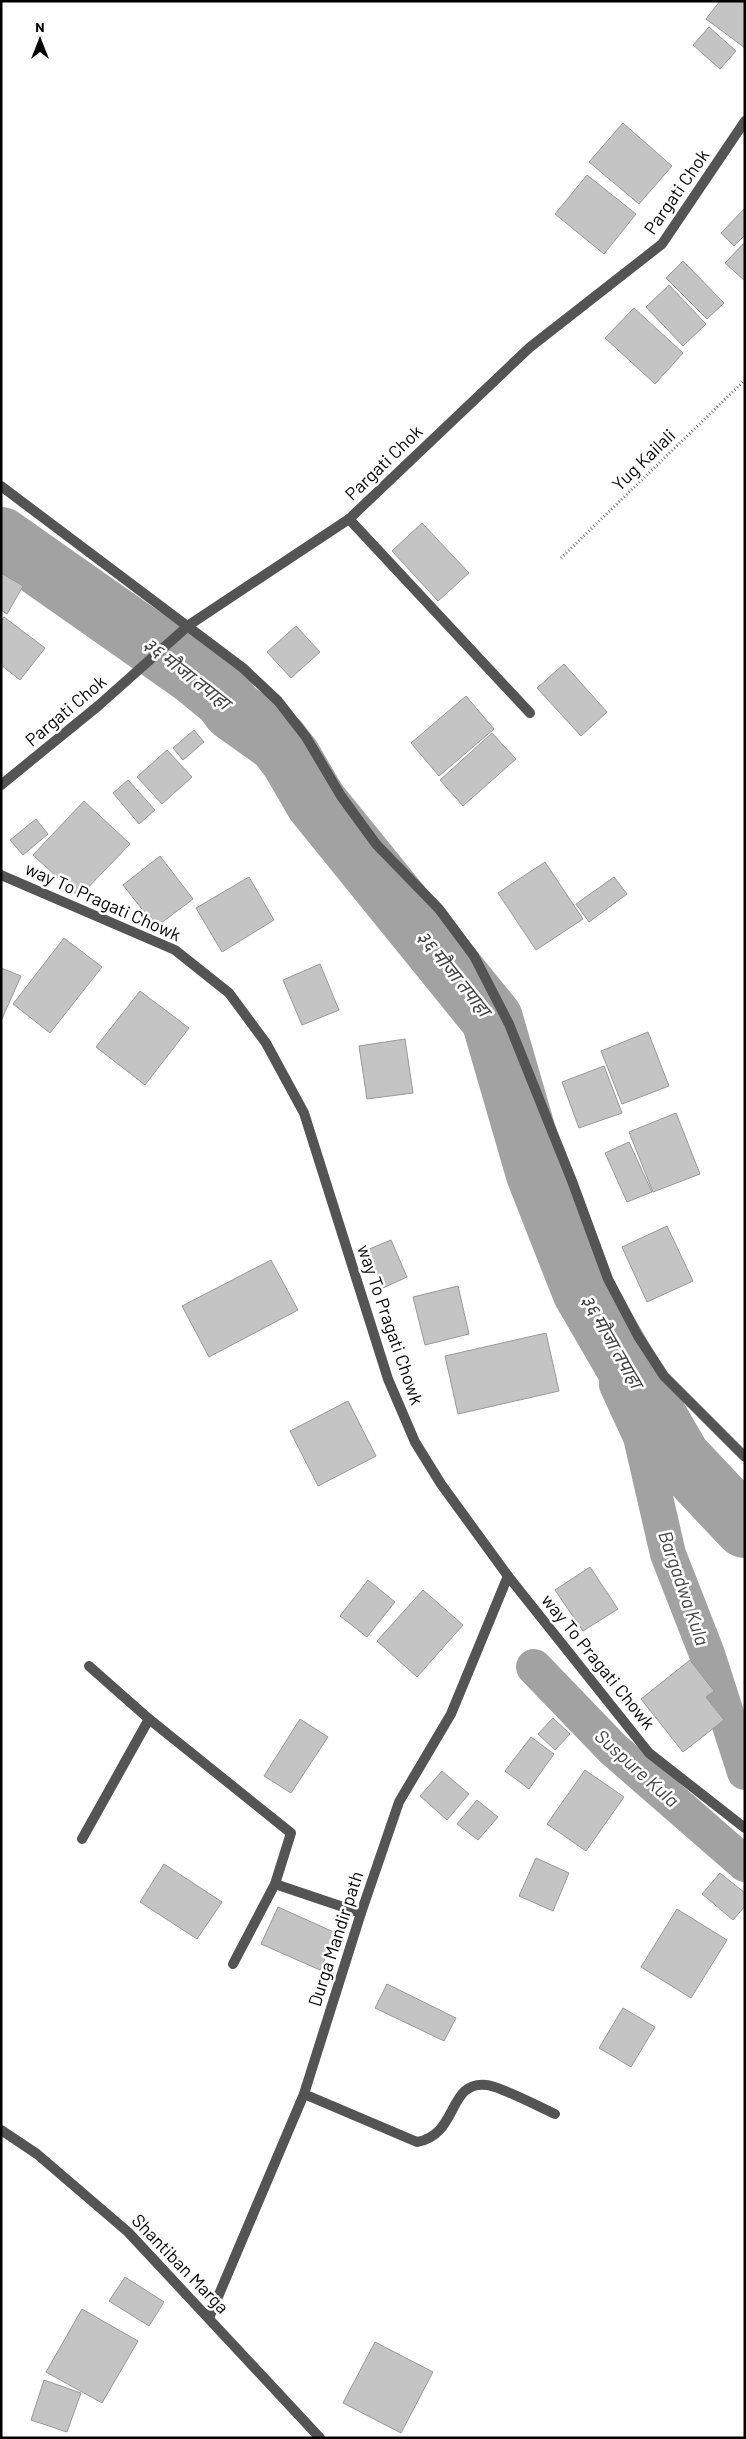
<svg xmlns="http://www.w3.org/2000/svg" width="746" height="2439" font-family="Barlow,'Noto Sans Devanagari',sans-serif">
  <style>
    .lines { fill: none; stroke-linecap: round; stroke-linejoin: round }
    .canal { stroke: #a2a2a2; stroke-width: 36 }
    .river { stroke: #a2a2a2; stroke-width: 62 }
    .building { fill: #c4c4c4; stroke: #989898 }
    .path { stroke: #767676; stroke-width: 3; stroke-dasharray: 1 2.5; stroke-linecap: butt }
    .minor { stroke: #545454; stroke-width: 10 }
    .labels { text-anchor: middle; stroke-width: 5; stroke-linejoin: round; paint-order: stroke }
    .street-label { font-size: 18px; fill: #000; stroke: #fff }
    .water-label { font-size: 19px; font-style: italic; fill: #434343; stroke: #fff }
  </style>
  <rect width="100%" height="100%" fill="#fff"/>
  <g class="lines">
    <!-- canal -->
    <g class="canal">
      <path d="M616,1347L617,1385L641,1437L668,1554L707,1654L745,1772"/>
      <path d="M534,1667L613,1749L745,1864"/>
    </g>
    <!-- river -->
    <path class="river" d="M1,538L196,675L224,698L233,710L278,742L291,759L316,802L492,1019L537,1174L583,1291L680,1458L745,1527"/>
  </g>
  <!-- building -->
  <g class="building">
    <path d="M720,1H745V48L706,19Z"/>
    <path d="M709,27L736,51L720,69L693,45Z"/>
    <path d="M623,123L672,166L639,204L589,162Z"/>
    <path d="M587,175L636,214L604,254L555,214Z"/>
    <path d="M745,208V235L734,246L721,233Z"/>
    <path d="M745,242V281L725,263Z"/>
    <path d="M683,261L724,303L707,319L666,278Z"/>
    <path d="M669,285L706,324L683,346L646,307Z"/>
    <path d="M634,308L683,353L655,384L605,338Z"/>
    <path d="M422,523L469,573L438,601L392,551Z"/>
    <path d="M1,573L23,586L7,614L1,610Z"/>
    <path d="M4,617L45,648L20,680L1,665V621Z"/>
    <path d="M296,626L320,652L291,678L267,652Z"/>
    <path d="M564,664L607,712L581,736L537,688Z"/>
    <path d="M466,696L494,729L439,776L411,743Z"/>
    <path d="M194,730L204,742L183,760L173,748Z"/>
    <path d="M492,733L516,759L463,806L440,780Z"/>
    <path d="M167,750L192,777L162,804L137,777Z"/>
    <path d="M128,780L155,810L139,824L113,793Z"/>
    <path d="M84,801L130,844L79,897L33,855Z"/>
    <path d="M36,819L48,834L23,855L10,840Z"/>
    <path d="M160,856L193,899L156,927L123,885Z"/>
    <path d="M545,862L583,919L536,950L498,893Z"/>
    <path d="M249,877L274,920L222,952L196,908Z"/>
    <path d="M614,877L627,894L589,922L576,904Z"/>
    <path d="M64,938L102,967L50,1033L13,1004Z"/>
    <path d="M320,964L339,1010L302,1025L283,980Z"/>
    <path d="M1,968L21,976L1,1021Z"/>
    <path d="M140,991L189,1028L145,1085L96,1047Z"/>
    <path d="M648,1032L669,1086L622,1104L601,1051Z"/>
    <path d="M405,1039L413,1093L367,1099L359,1046Z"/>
    <path d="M604,1066L622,1113L579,1128L562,1082Z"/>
    <path d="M676,1113L700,1174L653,1192L629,1132Z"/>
    <path d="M629,1142L652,1192L627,1202L605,1153Z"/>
    <path d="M667,1226L693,1281L647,1302L622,1247Z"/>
    <path d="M391,1240L407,1277L383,1288L367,1250Z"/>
    <path d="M271,1260L298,1310L209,1357L182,1306Z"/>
    <path d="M458,1286L469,1334L425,1345L413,1297Z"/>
    <path d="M546,1333L559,1391L458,1414L445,1356Z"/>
    <path d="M348,1401L376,1456L318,1486L290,1431Z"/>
    <path d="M590,1567L618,1609L583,1631L555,1590Z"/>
    <path d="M368,1580L395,1602L367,1637L340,1616Z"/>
    <path d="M423,1590L463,1625L417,1677L377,1641Z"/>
    <path d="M690,1660L714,1691L706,1697L724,1720L683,1752L641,1699Z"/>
    <path d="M553,1718L570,1734L555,1750L538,1734Z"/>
    <path d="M300,1719L328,1737L291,1793L264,1776Z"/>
    <path d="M531,1737L554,1754L529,1789L505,1771Z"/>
    <path d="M585,1770L624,1797L586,1851L547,1824Z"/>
    <path d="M442,1771L469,1794L447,1820L420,1796Z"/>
    <path d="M477,1800L498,1817L478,1840L457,1824Z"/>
    <path d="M536,1858L569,1873L553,1911L519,1896Z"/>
    <path d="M164,1864L222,1902L197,1939L140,1902Z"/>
    <path d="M720,1873L745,1893V1906L733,1920L702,1894Z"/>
    <path d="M278,1907L336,1933L320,1970L261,1944Z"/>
    <path d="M677,1909L727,1940L691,1998L641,1967Z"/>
    <path d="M387,1984L456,2018L444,2041L375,2008Z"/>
    <path d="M623,2008L655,2027L631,2067L599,2048Z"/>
    <path d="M125,2277L164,2302L149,2326L109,2301Z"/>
    <path d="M82,2309L138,2341L102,2403L46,2372Z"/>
    <path d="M375,2342L433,2372L401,2433L343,2403Z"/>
    <path d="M44,2380L81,2393L67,2432L31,2420Z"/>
  </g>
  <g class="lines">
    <!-- path -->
    <path class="path" d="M561,558L745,380"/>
    <!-- minor -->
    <g class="minor">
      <path d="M1,486L243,668L278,701L306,737L341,796L376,844L439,909L474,956L509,1024L572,1181L608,1279L638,1336L664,1376L745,1457"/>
      <path d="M349,519L530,713"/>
      <path d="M1,785L98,706L189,625L349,519L529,348L662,244L745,121"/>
      <path d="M1,875L175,950L229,993L266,1043L304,1113L388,1379L415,1442L441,1484L508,1576L649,1753L745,1828"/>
      <path d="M89,1666L149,1719L291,1833L275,1884L233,1964"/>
      <path d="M82,1839L149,1719"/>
      <path d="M275,1884L361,1913"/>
      <path d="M304,2094L417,2142C459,2135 447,2080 487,2085C499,2086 540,2107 555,2114"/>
      <path d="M1,2130L37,2154L128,2232L320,2438"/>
      <path d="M209,2318L304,2094L361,1913L399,1802L451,1714L508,1576"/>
    </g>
  </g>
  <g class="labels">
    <!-- street labels -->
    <g class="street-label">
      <text transform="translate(677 192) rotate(-55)" y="6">Pargati Chok</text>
      <text transform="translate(644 460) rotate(-44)" y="6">Yug Kailali</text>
      <text transform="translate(384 463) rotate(-44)" y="6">Pargati Chok</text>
      <text transform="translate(66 711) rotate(-40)" y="6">Pargati Chok</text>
      <text transform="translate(103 902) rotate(24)" y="6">way To Pragati Chowk</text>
      <text transform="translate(390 1325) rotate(71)" y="6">way To Pragati Chowk</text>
      <text transform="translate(598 1662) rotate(51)" y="6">way To Pragati Chowk</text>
      <text transform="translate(336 1939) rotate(-72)" y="6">Durga Mandir path</text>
      <text transform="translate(180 2264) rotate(46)" y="6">Shantiban Marga</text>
    </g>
    <!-- water labels -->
    <g class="water-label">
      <text transform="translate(187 673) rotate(38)" y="7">३६ मौजा तपाहा</text>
      <text transform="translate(454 973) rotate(51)" y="7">३६ मौजा तपाहा</text>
      <text transform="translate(612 1341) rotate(60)" y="7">३६ मौजा तपाहा</text>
      <text transform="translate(684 1588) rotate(71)" y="7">Bargadwa Kula</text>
      <text transform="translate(637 1768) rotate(42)" y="7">Suspure Kula</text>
    </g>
  </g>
  <!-- border -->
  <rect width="746" height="2439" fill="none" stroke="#000000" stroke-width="5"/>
  <!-- north arrow -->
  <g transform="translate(40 40)" stroke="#ffffff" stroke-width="4" paint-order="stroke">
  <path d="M0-4L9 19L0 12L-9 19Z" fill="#000000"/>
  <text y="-8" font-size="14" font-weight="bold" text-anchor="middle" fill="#000000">N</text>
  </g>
</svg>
